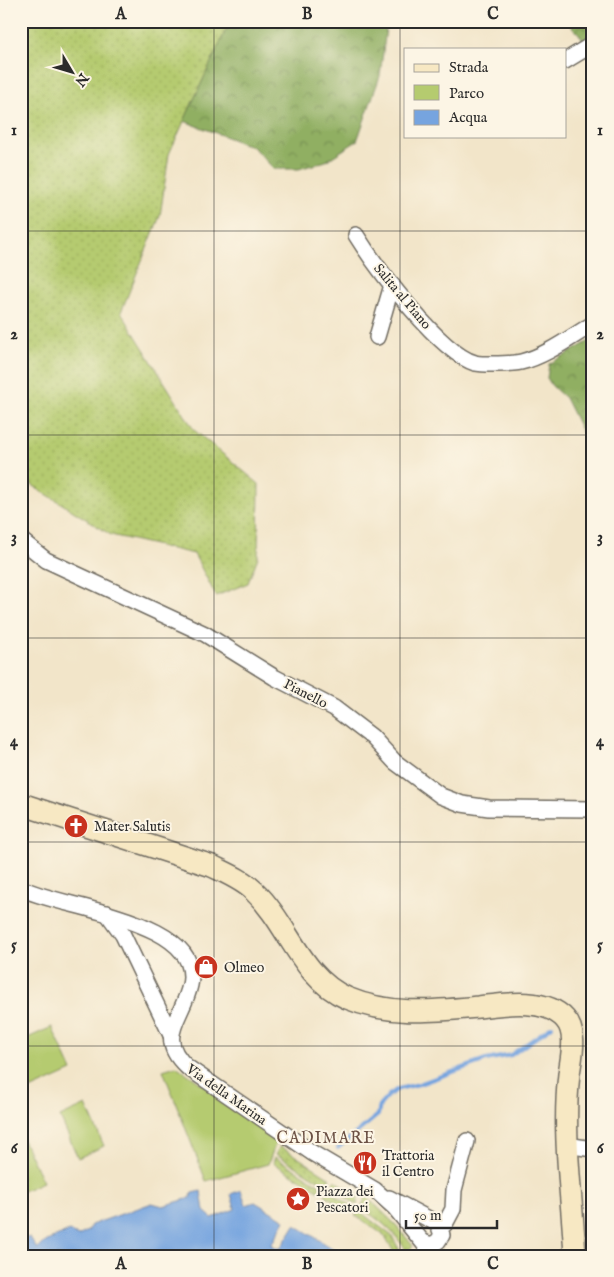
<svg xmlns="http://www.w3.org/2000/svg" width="614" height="1277" font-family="'IM FELL English',serif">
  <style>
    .grass { fill: url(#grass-dots); stroke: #707b4d }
    .forest { fill: url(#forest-crowns); stroke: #5e6d46 }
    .park { fill: #b5cb6f; stroke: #707b4d }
    .water { fill: #76a4df; stroke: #506885 }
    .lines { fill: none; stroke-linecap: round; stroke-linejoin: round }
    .stream { stroke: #76a4df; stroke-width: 4 }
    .street-casing { stroke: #716c62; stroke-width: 18 }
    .secondary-casing { stroke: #716c62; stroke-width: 24 }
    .street { stroke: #fff; stroke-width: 15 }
    .secondary { stroke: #f7e8c3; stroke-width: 21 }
    .grid { fill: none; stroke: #2b2b2b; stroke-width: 1; stroke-opacity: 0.55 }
    .labels { text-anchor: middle; stroke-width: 4; stroke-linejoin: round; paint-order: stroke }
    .street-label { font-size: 14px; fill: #2b2b2b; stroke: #fcf5e5 }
    .poi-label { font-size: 14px; fill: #2b2b2b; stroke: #fcf5e5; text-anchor: start }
    .quarter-label { font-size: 16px; letter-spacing: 1px; fill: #6b5044; stroke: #fcf5e5 }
    .neatline { fill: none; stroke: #2b2b2b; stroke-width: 2 }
    .grid-label { font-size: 16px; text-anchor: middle; font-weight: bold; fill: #2b2b2b }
  </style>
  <defs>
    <pattern id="grass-dots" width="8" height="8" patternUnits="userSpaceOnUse" patternTransform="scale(1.25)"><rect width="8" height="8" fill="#b5cb6f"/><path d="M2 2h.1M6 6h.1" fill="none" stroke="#9cae60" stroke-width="1.8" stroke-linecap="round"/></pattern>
    <pattern id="forest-crowns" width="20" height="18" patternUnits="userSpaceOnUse" patternTransform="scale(1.25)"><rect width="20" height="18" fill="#90af62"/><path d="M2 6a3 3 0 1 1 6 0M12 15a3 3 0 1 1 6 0" fill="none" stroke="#768f51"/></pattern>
  </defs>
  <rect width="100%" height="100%" fill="#fcf5e5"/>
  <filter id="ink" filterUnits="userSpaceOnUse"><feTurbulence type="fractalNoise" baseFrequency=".02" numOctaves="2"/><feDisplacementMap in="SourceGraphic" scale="10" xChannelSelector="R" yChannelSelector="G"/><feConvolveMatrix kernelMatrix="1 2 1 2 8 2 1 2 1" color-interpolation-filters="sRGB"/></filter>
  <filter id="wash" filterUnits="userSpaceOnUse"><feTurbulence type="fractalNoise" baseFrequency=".0096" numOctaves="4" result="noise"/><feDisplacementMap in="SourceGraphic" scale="20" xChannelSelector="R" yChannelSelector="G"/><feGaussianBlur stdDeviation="1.12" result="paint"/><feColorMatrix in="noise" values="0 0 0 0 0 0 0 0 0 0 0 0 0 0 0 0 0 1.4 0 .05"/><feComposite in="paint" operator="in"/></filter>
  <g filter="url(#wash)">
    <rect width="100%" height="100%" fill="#f2e5c9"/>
    <!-- grass -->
    <g class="grass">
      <path d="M21,21H230L169,154L160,216L121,312L194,430L259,484L258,557L248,583L216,596L194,554L111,535L21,478Z"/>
      <path d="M280,1146L330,1178L326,1185L276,1154Z"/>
      <path d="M275,1157L325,1188L323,1193L273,1163Z"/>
      <path d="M335,1180L358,1195L357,1205L330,1187Z"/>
      <path d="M328,1190L355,1208L352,1213L325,1195Z"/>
      <path d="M366,1196L396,1225L413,1246L407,1252C395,1232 381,1221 361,1208Z"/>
      <path d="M359,1211L392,1236L402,1255L396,1256L385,1236L355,1215Z"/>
    </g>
    <!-- forest -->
    <g class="forest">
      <path d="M230,21H387L380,76L357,141L326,161L299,169H274L253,147L184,121Z"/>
      <path d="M566,21H593V56L579,34Z"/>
      <path d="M593,339V454L565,398L552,386L547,378L549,364Z"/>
    </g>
    <!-- park -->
    <g class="park">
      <path d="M52,1027L72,1071L21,1094V1041Z"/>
      <path d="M176,1066L278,1137L268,1164L206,1181L163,1070Z"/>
      <path d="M86,1105L104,1146L78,1158L60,1117Z"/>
      <path d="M21,1136L43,1182L21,1192Z"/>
    </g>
    <!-- water -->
    <path class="water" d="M241,1190L246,1205L255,1202L285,1220L271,1245L280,1249L295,1225L345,1256H21V1240L30,1237L37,1249L47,1241L69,1231L78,1236L88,1231L91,1225L152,1203L163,1206L190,1198L192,1193L201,1191L204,1211L212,1218L235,1209L231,1194Z"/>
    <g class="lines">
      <!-- stream -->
      <path class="stream" d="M338,1148L378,1115L380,1105L389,1095L398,1089L419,1084L486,1060L511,1055L552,1026"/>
    </g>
  </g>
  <g filter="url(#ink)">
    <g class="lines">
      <!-- street casing -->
      <g class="street-casing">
        <g id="street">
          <path d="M565,61L593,44"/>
          <path d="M356,235C376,267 440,353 475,363C485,365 512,364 521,362C546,356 571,337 593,324"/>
          <path d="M377,337L392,285"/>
          <path d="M21,540L46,560L205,634L274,677L334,708L372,737L395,762L441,796L462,804L489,808L593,809"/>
          <path d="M21,888C61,909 205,919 190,985C183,1018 154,1037 187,1067L314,1154L375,1190L395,1208L434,1256"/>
          <path d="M107,913L123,935L171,1035"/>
          <path d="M566,1145L593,1149"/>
          <path d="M389,1198L438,1224L442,1235L438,1241L432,1245L423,1242"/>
          <path d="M438,1224H445L453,1209L454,1190L467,1141"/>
        </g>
      </g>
      <!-- secondary casing -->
      <g class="secondary-casing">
        <path id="secondary" d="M21,804L212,866C226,873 243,880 254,891C289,924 300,977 347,998C390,1016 433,1011 478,1007C504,1004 545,997 565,1019C578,1033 571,1058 569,1074C562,1135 572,1195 575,1256"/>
      </g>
      <!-- street -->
      <use href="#street" class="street"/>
      <!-- secondary -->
      <use href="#secondary" class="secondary"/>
    </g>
  </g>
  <!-- grid -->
  <path class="grid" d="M214,21V1256M400,21V1256M21,231H593M21,435H593M21,638H593M21,842H593M21,1046H593"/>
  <!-- icons -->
  <defs>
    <g id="church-disc" transform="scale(1.25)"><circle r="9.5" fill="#c8321e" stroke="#fcf5e5"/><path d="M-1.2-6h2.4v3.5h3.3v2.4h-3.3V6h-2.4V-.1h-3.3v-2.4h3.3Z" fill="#fff"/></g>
    <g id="shop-disc" transform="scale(1.25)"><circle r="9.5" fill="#c8321e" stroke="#fcf5e5"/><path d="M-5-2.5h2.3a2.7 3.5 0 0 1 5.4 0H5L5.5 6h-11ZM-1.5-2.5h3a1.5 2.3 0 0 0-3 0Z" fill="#fff"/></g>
    <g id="restaurant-disc" transform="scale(1.25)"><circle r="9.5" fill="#c8321e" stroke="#fcf5e5"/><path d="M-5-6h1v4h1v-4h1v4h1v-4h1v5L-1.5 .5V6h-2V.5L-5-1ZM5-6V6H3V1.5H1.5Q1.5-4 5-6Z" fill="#fff"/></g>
    <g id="sight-disc" transform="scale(1.25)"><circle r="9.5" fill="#c8321e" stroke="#fcf5e5"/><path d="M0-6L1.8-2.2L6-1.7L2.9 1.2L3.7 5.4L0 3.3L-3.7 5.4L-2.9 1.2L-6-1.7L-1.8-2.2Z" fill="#fff"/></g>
  </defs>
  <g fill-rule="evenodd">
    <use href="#church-disc" x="76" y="826"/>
    <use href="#shop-disc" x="206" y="967"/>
    <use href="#restaurant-disc" x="365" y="1163"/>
    <use href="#sight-disc" x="298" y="1199"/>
  </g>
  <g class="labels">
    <!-- street labels -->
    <g class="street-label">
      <text transform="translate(403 296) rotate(50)" y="5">Salita al Piano</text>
      <text transform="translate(306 693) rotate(27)" y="5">Pianello</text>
      <text transform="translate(227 1094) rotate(35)" y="5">Via della Marina</text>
    </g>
    <!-- poi labels -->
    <g class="poi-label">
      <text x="94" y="831">Mater Salutis</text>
      <text x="224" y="972">Olmeo</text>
      <text x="382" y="1160">Trattoria<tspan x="382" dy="16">il Centro</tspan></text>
      <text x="316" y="1196">Piazza dei<tspan x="316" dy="16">Pescatori</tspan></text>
    </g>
    <!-- quarter labels -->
    <g class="quarter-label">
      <text x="326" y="1143">CADIMARE</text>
    </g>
  </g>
  <!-- margin -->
  <rect width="614" height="1277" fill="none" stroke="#fcf5e5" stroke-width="55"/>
  <!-- legend -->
  <rect x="404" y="48" width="162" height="90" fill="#fcf5e5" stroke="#a8a49b"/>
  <rect x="414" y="64" width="25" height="8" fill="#f7e8c3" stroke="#a8a49b"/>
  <text x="449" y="72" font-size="15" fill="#2b2b2b">Strada</text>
  <rect x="414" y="85" width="25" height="15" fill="#b5cb6f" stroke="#a8a49b"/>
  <text x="449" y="98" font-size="15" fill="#2b2b2b">Parco</text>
  <rect x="414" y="110" width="25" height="15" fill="#76a4df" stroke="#a8a49b"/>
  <text x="449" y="122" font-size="15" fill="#2b2b2b">Acqua</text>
  <!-- north arrow -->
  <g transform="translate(72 72) rotate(128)" stroke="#fcf5e5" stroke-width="4" paint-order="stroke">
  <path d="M0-4L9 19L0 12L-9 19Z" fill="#2b2b2b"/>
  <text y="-8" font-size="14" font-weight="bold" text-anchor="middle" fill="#2b2b2b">N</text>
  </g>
  <!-- scale -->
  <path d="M406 1220v8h91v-8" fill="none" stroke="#2b2b2b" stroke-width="2.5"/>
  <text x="414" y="1220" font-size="15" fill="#2b2b2b" stroke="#fcf5e5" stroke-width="4" paint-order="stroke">50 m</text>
  <rect x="28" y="28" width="558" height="1222" class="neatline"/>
  <g class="grid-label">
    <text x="121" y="19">A</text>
    <text x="307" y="19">B</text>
    <text x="493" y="19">C</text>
    <text x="14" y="135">1</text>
    <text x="600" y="135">1</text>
    <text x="14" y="339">2</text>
    <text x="600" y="339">2</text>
    <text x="14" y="542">3</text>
    <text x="600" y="542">3</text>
    <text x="14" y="746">4</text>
    <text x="600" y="746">4</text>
    <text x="14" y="950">5</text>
    <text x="600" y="950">5</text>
    <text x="14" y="1153">6</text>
    <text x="600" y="1153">6</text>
    <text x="121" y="1269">A</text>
    <text x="307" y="1269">B</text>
    <text x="493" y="1269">C</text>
  </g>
</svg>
